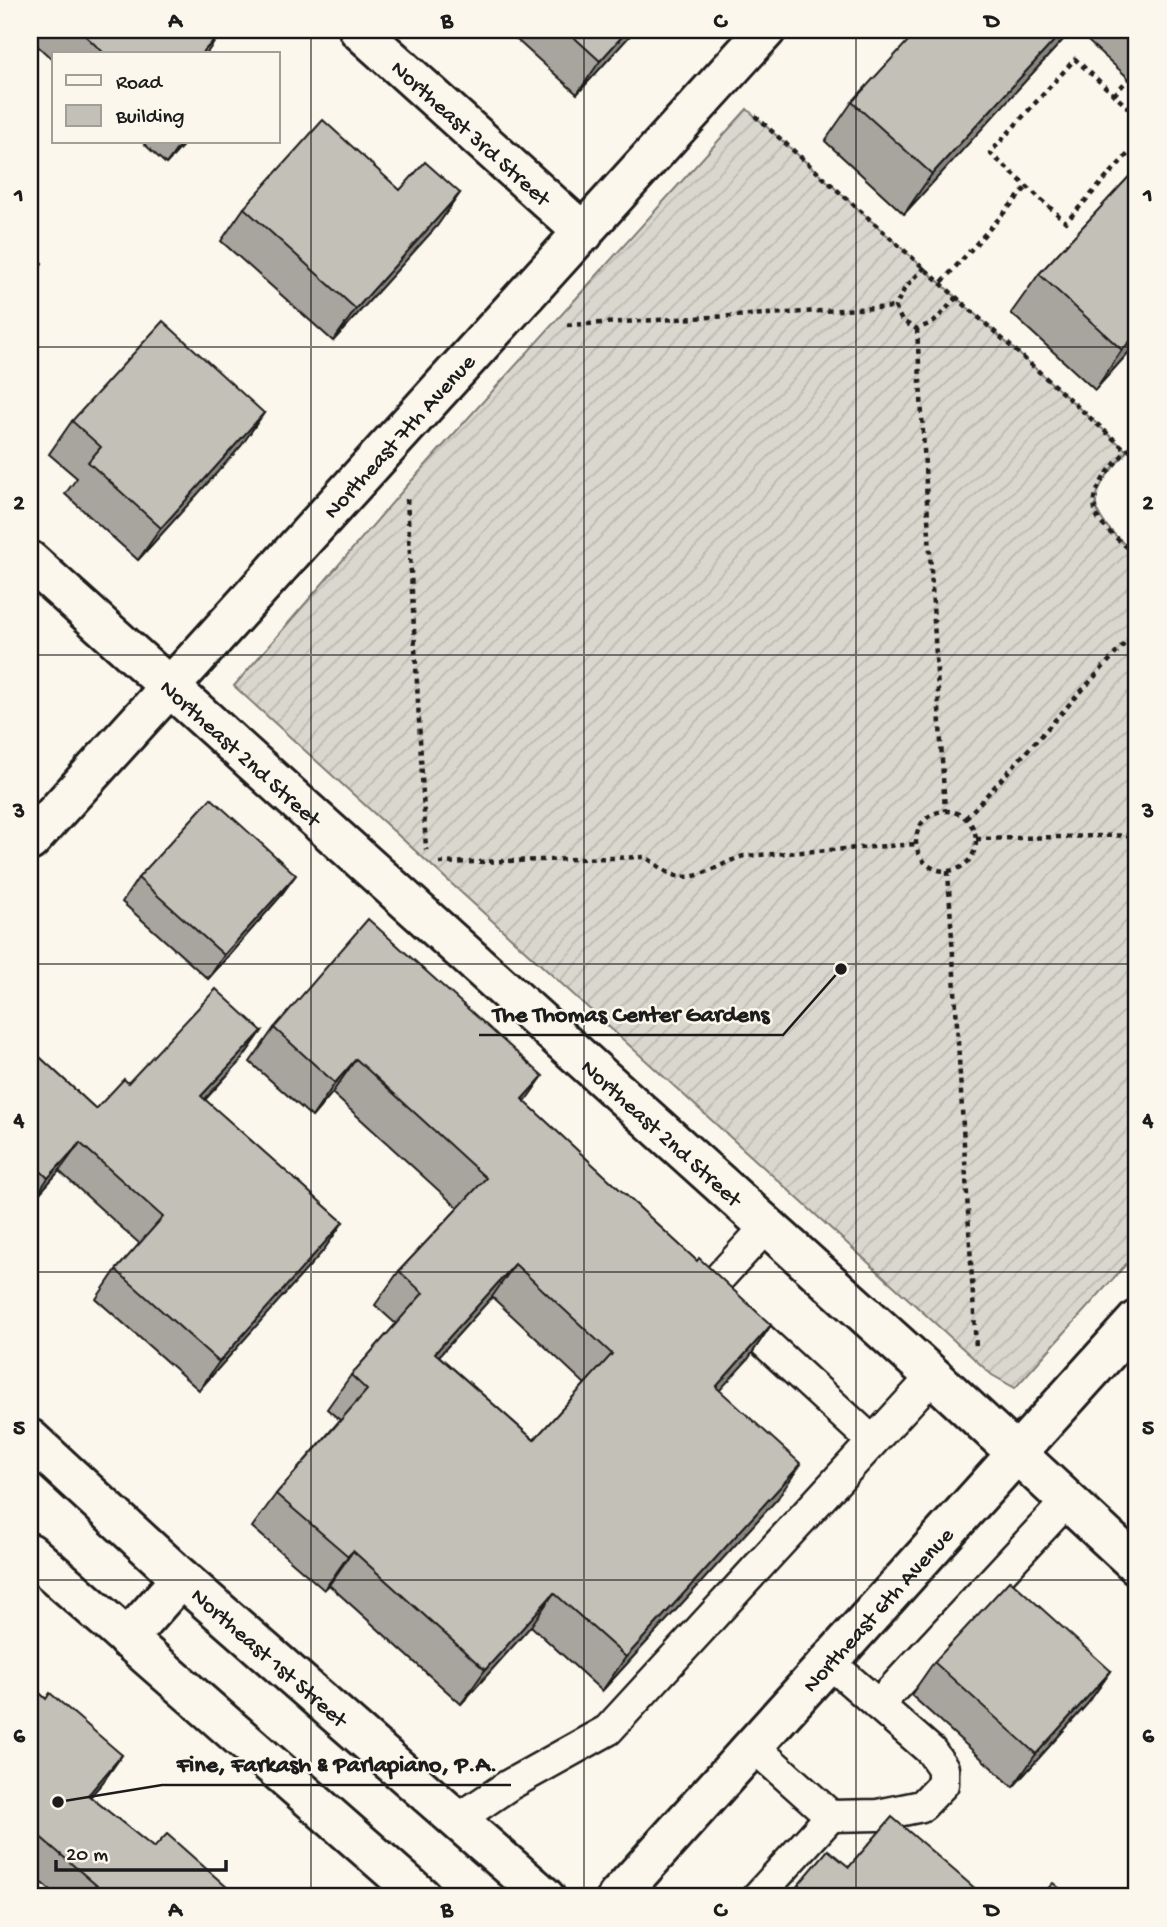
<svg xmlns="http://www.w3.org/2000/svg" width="1167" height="1927" font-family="'Gochi Hand',sans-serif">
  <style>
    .garden { fill: url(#garden-furrows); stroke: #7b7a75; stroke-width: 2 }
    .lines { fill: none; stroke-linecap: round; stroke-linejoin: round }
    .service-casing { stroke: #1c1c1c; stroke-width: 35 }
    .minor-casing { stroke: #1c1c1c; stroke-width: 44 }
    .path { stroke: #1c1c1c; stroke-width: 4.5; stroke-dasharray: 5 5; stroke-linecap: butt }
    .service { stroke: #fbf7ec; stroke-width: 30 }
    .minor { stroke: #fbf7ec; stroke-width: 38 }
    .wall { fill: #a8a59e; stroke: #1c1c1c; stroke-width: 2; fill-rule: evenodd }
    .shaded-wall { fill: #888681; stroke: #1c1c1c; stroke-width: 2 }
    .building { fill: #c3c0b8; stroke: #1c1c1c; stroke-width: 2; fill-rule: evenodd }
    .grid { fill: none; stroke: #1c1c1c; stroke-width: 2; stroke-opacity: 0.55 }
    .labels { text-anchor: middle; stroke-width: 5; stroke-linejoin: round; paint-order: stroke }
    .street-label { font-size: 23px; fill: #1c1c1c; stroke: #fbf7ec }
    .leader { fill: none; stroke: #1c1c1c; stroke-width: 2.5 }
    .callout-dot { fill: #1c1c1c; stroke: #fbf7ec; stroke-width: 2.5 }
    .callout-label { font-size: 24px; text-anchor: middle; font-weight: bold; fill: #1c1c1c; stroke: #fbf7ec; stroke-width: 5; stroke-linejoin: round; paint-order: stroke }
    .neatline { fill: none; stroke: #1c1c1c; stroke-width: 2.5 }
    .grid-label { font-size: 23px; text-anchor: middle; font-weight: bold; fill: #1c1c1c }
  </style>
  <defs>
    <pattern id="garden-furrows" width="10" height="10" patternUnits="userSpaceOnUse" patternTransform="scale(1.75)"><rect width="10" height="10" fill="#dad7ce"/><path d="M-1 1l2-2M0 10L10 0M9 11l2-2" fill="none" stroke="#bab8b0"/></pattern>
  </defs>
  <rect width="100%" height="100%" fill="#fbf7ec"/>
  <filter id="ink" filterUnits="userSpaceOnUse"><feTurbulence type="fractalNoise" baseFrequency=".0143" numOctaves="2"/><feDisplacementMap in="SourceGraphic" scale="14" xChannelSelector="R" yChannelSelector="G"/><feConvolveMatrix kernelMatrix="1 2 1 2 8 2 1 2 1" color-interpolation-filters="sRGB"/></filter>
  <g filter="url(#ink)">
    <!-- garden -->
    <path class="garden" d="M747,109L1127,451C1080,504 1089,511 1137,556V1252L1015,1388L992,1375L234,686L405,488Z"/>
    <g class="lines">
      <!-- service casing -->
      <g class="service-casing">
        <g id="service">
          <path d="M767,1226L708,1290L872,1441"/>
          <path d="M829,1662L931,1751L943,1768V1784L922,1806L878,1815L831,1816"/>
          <path d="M878,1705L1067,1501"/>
          <path d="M753,1746L831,1816L757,1897"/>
          <path d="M457,1820L509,1785L608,1730L933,1376"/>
        </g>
      </g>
      <!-- minor casing -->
      <g class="minor-casing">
        <g id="minor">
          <path id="s1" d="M359,30L584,233"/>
          <path id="s2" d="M30,561L933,1376L1137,1565"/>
          <path id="s3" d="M30,841L766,30"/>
          <path id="s4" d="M30,1439L181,1578L545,1897"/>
          <path d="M30,1553L422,1897"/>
          <path d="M127,1639L181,1578"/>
          <path id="s5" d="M617,1897L1137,1320"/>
        </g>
      </g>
      <!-- path -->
      <g class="path">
        <path d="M1114,95L1137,69"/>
        <path d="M755,116L1127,451"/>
        <path d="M1137,116L1075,59L990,153L1066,222L1137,144"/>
        <path d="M925,267L905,288L895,307L902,321L917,329L934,322L957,297"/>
        <path d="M942,282L1027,187"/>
        <path d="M567,325L895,307"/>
        <path d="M917,329L945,811"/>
        <path d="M1137,440C1119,460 1079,493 1101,523C1111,535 1126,545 1137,556"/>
        <path d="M407,499L426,850"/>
        <circle cx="946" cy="841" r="30"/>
        <path d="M966,818L1137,630"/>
        <path d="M976,839L1137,835"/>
        <path d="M439,863L645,857C654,862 664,872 674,875C698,883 721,862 744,856L917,844"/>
        <path d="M948,871L976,1348"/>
      </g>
      <!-- service -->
      <use href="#service" class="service"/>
      <!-- minor -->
      <use href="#minor" class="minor"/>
    </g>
    <!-- wall -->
    <g class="wall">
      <path d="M30,30H217L206,54H54V61L30,39Z"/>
      <path d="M506,30H635L577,94Z"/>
      <path d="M1072,30L904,214L825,141L852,102Z"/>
      <path d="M1076,30H1137V86Z"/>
      <path d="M142,142H186L166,164Z"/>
      <path d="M1137,168V343L1095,390L1011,313L1039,274Z"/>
      <path d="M400,190L460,193L437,226L333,341L221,241L244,208Z"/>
      <path d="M264,413L241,446L138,560L65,494L77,478L49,454L72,421Z"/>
      <path d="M138,878L279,898L208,979L122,902Z"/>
      <path d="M274,1028L525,1102L697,1261L771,1325L748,1359L719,1390L778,1498L602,1691L531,1626L461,1704L329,1585L324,1590L252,1527L276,1494L340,1420L327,1409L351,1375L396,1324L375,1305L399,1271L458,1208L332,1093L312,1117L250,1062ZM492,1297L585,1384L534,1440L439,1356Z"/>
      <path d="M262,1031L241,1060L205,1100L343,1222L323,1251L199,1390L96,1299L116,1270L140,1244L59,1171L30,1204V1048L96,1109L128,1083Z"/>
      <path d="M934,1662L1111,1671L1088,1703L1013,1787L911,1695Z"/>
      <path d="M30,1684L46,1699L122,1755L103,1782L90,1797L154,1848L238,1897H58L30,1873Z"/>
    </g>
    <!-- shaded-wall -->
    <g class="shaded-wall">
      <path d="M628,30H635L577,94L600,61Z"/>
      <path d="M1064,30H1072L904,214L932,174Z"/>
      <path d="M221,33L206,54H201Z"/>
      <path d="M182,142H186L166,164Z"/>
      <path d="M460,193L437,226L333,341L356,309Z"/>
      <path d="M42,263L30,281V276Z"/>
      <path d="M1137,334V343L1095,390L1122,350Z"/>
      <path d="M264,413L241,446L138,560L161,528Z"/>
      <path d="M296,875L279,898L208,979L224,955Z"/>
      <path d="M262,1031L241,1060L181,1125L201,1096Z"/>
      <path d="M356,1059L332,1093L312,1117L335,1083Z"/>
      <path d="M543,1076L519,1110L522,1099Z"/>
      <path d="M80,1143L59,1171L30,1204L48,1178Z"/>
      <path d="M343,1222L323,1251L199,1390L219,1362Z"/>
      <path d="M515,1264L492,1297L411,1387L435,1353Z"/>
      <path d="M771,1325L748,1359L692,1421L716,1387Z"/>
      <path d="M801,1464L778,1498L602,1691L626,1657Z"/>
      <path d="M353,1551L329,1585L324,1590L348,1556Z"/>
      <path d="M554,1593L531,1626L461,1704L485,1670Z"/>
      <path d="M1111,1671L1088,1703L1013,1787L1036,1754Z"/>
      <path d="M122,1755L103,1782L68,1822L88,1795Z"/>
    </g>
    <!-- building -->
    <g class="building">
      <path d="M79,30H217L221,33L201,54H105Z"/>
      <path d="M566,30H628L600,61Z"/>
      <path d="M918,30H1064L932,174L852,102Z"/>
      <path d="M323,120L400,190L425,162L460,193L356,309L244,208Z"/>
      <path d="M1137,168V334L1122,350L1039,274Z"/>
      <path d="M30,252L42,263L30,276Z"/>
      <path d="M163,321L264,413L161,528L88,462L101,447L72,421Z"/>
      <path d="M211,798L296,875L224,955L138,878Z"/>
      <path d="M368,919L543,1076L522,1099L697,1261L699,1258L771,1325L716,1387L801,1464L626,1657L554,1593L485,1670L353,1551L348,1556L276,1494L367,1390L351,1375L423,1293L399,1271L486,1178L356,1059L335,1083L274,1028ZM515,1264L612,1354L534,1440L435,1353Z"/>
      <path d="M216,989L262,1031L201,1096L343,1222L219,1362L116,1270L163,1217L80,1143L48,1178L30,1161V1048L96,1109L124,1079L128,1083Z"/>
      <path d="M1010,1580L1111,1671L1036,1754L934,1662Z"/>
      <path d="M30,1684L46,1699L50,1693L122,1755L88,1795L154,1848L167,1834L238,1897H110L30,1828Z"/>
      <path d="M892,1817L985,1897H788L828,1850L849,1867Z"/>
      <path d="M1053,1883L1070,1897H1040Z"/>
    </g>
  </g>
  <!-- grid -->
  <path class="grid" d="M311,30V1897M584,30V1897M856,30V1897M30,347H1137M30,655H1137M30,964H1137M30,1272H1137M30,1580H1137"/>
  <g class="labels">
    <!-- street labels -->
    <g class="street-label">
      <text dy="8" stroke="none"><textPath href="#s1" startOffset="152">Northeast 3rd Street</textPath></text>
      <text dy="8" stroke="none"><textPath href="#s3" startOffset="548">Northeast 7th Avenue</textPath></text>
      <text dy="8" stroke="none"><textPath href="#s2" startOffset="285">Northeast 2nd Street</textPath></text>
      <text dy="8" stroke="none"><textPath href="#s2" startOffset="852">Northeast 2nd Street</textPath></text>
      <text dy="8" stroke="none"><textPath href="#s5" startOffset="388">Northeast 6th Avenue</textPath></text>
      <text dy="8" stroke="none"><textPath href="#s4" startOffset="324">Northeast 1st Street</textPath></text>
    </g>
  </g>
  <!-- callouts -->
  <path class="leader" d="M841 969L783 1035H479M58 1802L162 1785H511"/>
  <g class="callout-dot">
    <circle cx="841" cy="969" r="7"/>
    <circle cx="58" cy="1802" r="7"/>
  </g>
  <g class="callout-label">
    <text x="631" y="1021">The Thomas Center Gardens</text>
    <text x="337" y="1771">Fine, Farkash &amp; Parlapiano, P.A.</text>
  </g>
  <!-- margin -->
  <rect width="1167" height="1927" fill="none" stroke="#fbf7ec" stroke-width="77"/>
  <!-- legend -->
  <rect x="52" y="52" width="228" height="91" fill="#fbf7ec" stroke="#a29f99" stroke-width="2"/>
  <rect x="66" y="75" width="35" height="10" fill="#fbf7ec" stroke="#a29f99" stroke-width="2"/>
  <text x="116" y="88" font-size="21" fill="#1c1c1c">Road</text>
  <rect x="66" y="105" width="35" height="21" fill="#c3c0b8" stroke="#a29f99" stroke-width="2"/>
  <text x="116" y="122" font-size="21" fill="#1c1c1c">Building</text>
  <!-- scale -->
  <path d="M56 1860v10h170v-10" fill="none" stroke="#1c1c1c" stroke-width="3.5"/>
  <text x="66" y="1860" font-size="21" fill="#1c1c1c" stroke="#fbf7ec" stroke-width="5" paint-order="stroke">20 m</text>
  <rect x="38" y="38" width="1090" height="1850" class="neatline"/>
  <g class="grid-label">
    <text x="175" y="27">A</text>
    <text x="447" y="27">B</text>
    <text x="720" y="27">C</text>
    <text x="992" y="27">D</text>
    <text x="19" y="201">1</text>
    <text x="1148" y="201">1</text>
    <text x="19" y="509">2</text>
    <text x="1148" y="509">2</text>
    <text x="19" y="817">3</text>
    <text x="1148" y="817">3</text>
    <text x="19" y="1126">4</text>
    <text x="1148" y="1126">4</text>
    <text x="19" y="1434">5</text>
    <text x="1148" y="1434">5</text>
    <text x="19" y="1742">6</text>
    <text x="1148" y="1742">6</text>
    <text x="175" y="1916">A</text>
    <text x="447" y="1916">B</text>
    <text x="720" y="1916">C</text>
    <text x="992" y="1916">D</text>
  </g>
</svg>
